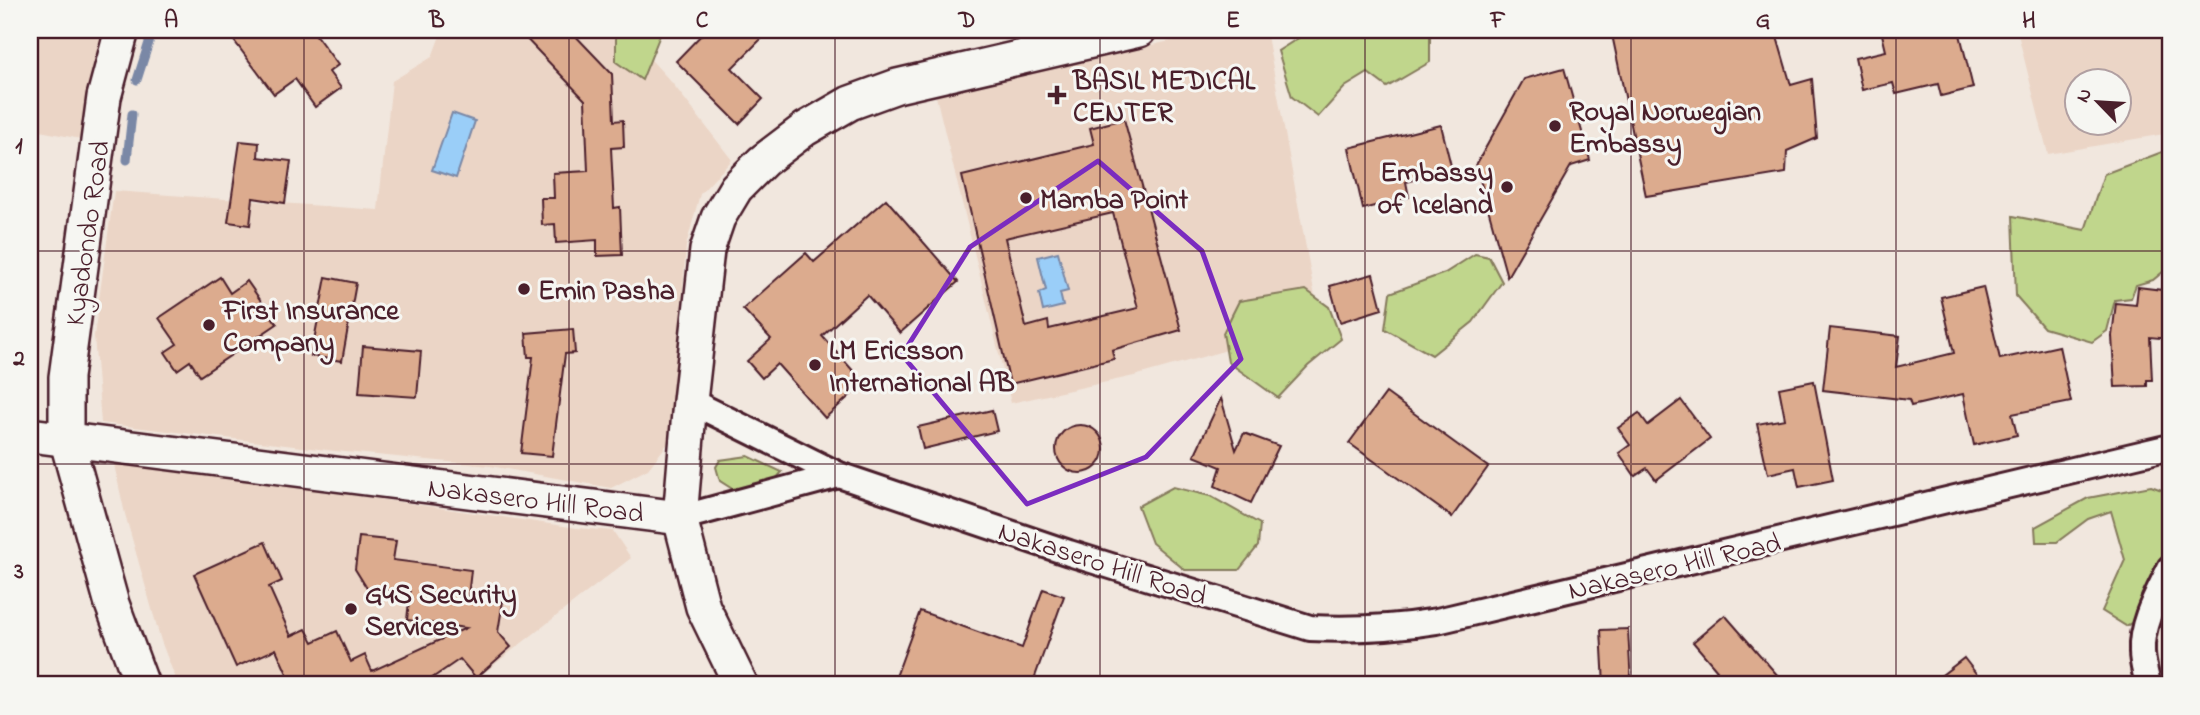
<svg xmlns="http://www.w3.org/2000/svg" width="2200" height="715" font-family="'Indie Flower',sans-serif">
  <style>
    .built { fill: #ebd5c6; fill-rule: evenodd }
    .green { fill: #c0d68c; stroke: #857a5c; stroke-width: 2 }
    .water { fill: #9acef8; stroke: #7a88a6; stroke-width: 2 }
    .lines { fill: none; stroke-linecap: round; stroke-linejoin: round }
    .stream { stroke: #7a88a6; stroke-width: 9 }
    .building { fill: #dcab8e; stroke: #4a1f2b; stroke-width: 2; fill-rule: evenodd }
    .street-casing { stroke: #4a1f2b; stroke-width: 30 }
    .secondary-casing { stroke: #4a1f2b; stroke-width: 38 }
    .street { stroke: #f6f6f2; stroke-width: 24 }
    .secondary { stroke: #f6f6f2; stroke-width: 33 }
    .marked { fill: none; stroke: #7b2cbf; stroke-width: 5; stroke-linejoin: round }
    .grid { fill: none; stroke: #4a1f2b; stroke-width: 2; stroke-opacity: 0.55 }
    .poi-dot { fill: #4a1f2b; stroke: #f6f6f2; stroke-width: 2.5 }
    .labels { text-anchor: middle; stroke-width: 6; stroke-linejoin: round; paint-order: stroke }
    .poi-label { font-size: 28px; font-weight: bold; fill: #4a1f2b; stroke: #f6f6f2; text-anchor: start }
    .street-label { font-size: 28px; fill: #4a1f2b; stroke: #f6f6f2 }
    .neatline { fill: none; stroke: #4a1f2b; stroke-width: 2.5 }
    .grid-label { font-size: 23px; text-anchor: middle; font-weight: bold; fill: #4a1f2b }
  </style>
  <rect width="100%" height="100%" fill="#f1e7de"/>
  <filter id="ink" filterUnits="userSpaceOnUse"><feTurbulence type="fractalNoise" baseFrequency=".0143" numOctaves="2"/><feDisplacementMap in="SourceGraphic" scale="14" xChannelSelector="R" yChannelSelector="G"/><feConvolveMatrix kernelMatrix="1 2 1 2 8 2 1 2 1" color-interpolation-filters="sRGB"/></filter>
  <g filter="url(#ink)">
    <!-- built -->
    <g class="built">
      <path d="M30,30H104L81,139L30,129Z"/>
      <path d="M437,30H624L673,84L732,160L700,194L686,246L672,438L648,469L611,488L490,466L335,451L101,423L94,336L114,191L378,210L392,81L432,57L441,33Z"/>
      <path d="M1221,30H1266L1320,324L1134,376L1011,403L935,92Z"/>
      <path d="M2017,30H2170V133L2048,154ZM2120,80V122H2078V80Z"/>
      <path d="M113,460L577,528L613,531L631,558L468,685H178L161,641L125,514Z"/>
    </g>
    <!-- green -->
    <g class="green">
      <path d="M616,30H662L642,80L616,62Z"/>
      <path d="M1311,30H1430V62L1387,87L1368,73L1345,87L1318,117L1292,97L1278,51Z"/>
      <path d="M2170,149V266L2153,280L2136,285L2131,298L2115,300L2107,331L2092,342L2044,328L2016,296L2013,216L2085,230L2104,174Z"/>
      <path d="M1475,254L1489,257L1502,282L1473,322L1432,355L1385,329L1390,293L1445,273Z"/>
      <path d="M1306,290L1329,307L1341,339L1308,366L1278,398L1228,362L1223,333L1239,301Z"/>
      <path d="M748,456L782,472L775,480L734,490L720,481L716,467L720,460Z"/>
      <path d="M2151,486L2170,493V553L2137,620L2126,626L2102,611L2125,560L2111,511L2088,519L2057,542H2036L2035,527L2088,498Z"/>
      <path d="M1173,487L1210,496L1260,524L1258,546L1239,570H1185L1152,543L1138,506Z"/>
    </g>
    <!-- water -->
    <g class="water">
      <path d="M452,113L475,121L456,178L432,170Z"/>
      <path d="M1058,252L1068,291L1060,293L1063,306L1043,311L1039,293L1046,290L1038,257Z"/>
    </g>
    <g class="lines">
      <!-- stream -->
      <g class="stream">
        <path d="M137,80L153,30"/>
        <path d="M127,160L132,114"/>
      </g>
    </g>
    <!-- building -->
    <g class="building">
      <path d="M226,30H312L338,65L329,72L341,88L315,107L295,79L274,94Z"/>
      <path d="M518,30H570L612,74L614,121L623,120L624,147L611,148L614,208L620,207L622,255L597,256V240L556,243L555,224L542,225L541,198H554L553,173L588,171L585,100Z"/>
      <path d="M706,30H770L732,68L763,99L739,124L676,61Z"/>
      <path d="M1611,30H1775L1791,85L1812,79L1817,138L1787,151L1786,173L1646,196Z"/>
      <path d="M1881,30H1959L1973,88L1941,96L1938,84L1896,94L1893,83L1862,90L1855,58L1886,51Z"/>
      <path d="M1564,68L1590,160L1571,166L1507,277L1476,165L1524,79Z"/>
      <path d="M1124,119L1181,330L1112,350L1114,359L1010,384L962,176L1094,144L1090,128ZM1113,213L1138,308L1049,329L1048,321L1026,327L1005,238Z"/>
      <path d="M1441,125L1452,170L1406,182L1409,197L1363,209L1349,148Z"/>
      <path d="M240,141L259,143L258,157L291,161L285,203L253,198L250,225L228,222Z"/>
      <path d="M886,199L958,282L900,333L867,295L822,336L864,383L825,418L777,364L762,378L747,361L771,339L743,309L806,253L814,262Z"/>
      <path d="M1373,274L1382,309L1340,322L1330,286Z"/>
      <path d="M220,277L230,293L247,281L277,324L200,376L190,361L177,370L165,352L177,344L159,318Z"/>
      <path d="M326,277L356,283L342,361L311,356Z"/>
      <path d="M1983,287L2000,359L2059,346L2071,402L2012,414L2017,435L1974,445L1963,394L1911,406L1909,400L1823,390L1830,328L1900,336L1896,367L1954,353L1941,297Z"/>
      <path d="M2138,287L2170,291V339L2150,337L2152,380H2147V386L2115,387L2112,336L2116,303L2136,305Z"/>
      <path d="M573,329L575,353L565,354L552,456L521,453L533,357H528L526,333Z"/>
      <path d="M363,346L421,351L417,397L359,393Z"/>
      <path d="M1814,381L1833,480L1799,487L1795,468L1768,474L1757,424L1785,419L1779,388Z"/>
      <path d="M1386,393L1488,467L1452,517L1349,443Z"/>
      <path d="M1221,398L1236,450L1244,433L1279,446L1251,503L1215,486L1221,467L1194,456Z"/>
      <path d="M1681,400L1710,439L1656,480L1647,468L1635,476L1619,453L1630,445L1618,428L1639,413L1648,425Z"/>
      <path d="M992,410L997,431L923,449L918,427Z"/>
      <circle cx="1080" cy="449" r="24"/>
      <path d="M359,537L396,541L393,560L471,570L468,597L503,601L498,632L511,647L476,678L460,659L422,685H292L276,649L236,667L194,574L265,542L282,581L269,587L291,636L306,629L313,642L337,631L351,662L365,655L372,671L466,628L407,620L410,592L368,590L355,569Z"/>
      <path d="M1043,589L1064,596L1032,685H893L920,611L1022,648Z"/>
      <path d="M1725,615L1786,685H1700L1717,670L1693,642Z"/>
      <path d="M1628,629L1631,685H1604L1601,630Z"/>
      <path d="M1964,658L1985,685H1929Z"/>
    </g>
    <g class="lines">
      <!-- street casing -->
      <g class="street-casing">
        <g id="street">
          <path d="M690,401L839,475L1069,553L1310,628C1353,630 1394,628 1437,621L2170,447"/>
          <path d="M680,518L839,475"/>
          <path d="M2148,685C2146,674 2142,663 2142,652C2140,624 2158,593 2170,568"/>
        </g>
      </g>
      <!-- secondary casing -->
      <g class="secondary-casing">
        <g id="secondary">
          <path d="M122,30L104,97L66,377V438L112,604L142,685"/>
          <path d="M30,435L680,518"/>
          <path d="M741,685L703,607L680,518L690,401L707,250L718,218L736,188L763,161L805,129L850,103L897,86L1139,30"/>
        </g>
      </g>
      <!-- street -->
      <use href="#street" class="street"/>
      <!-- secondary -->
      <use href="#secondary" class="secondary"/>
    </g>
  </g>
  <!-- marked area -->
  <path class="marked" d="M1098,161L1202,251L1241,359L1146,457L1027,504L902,355L970,247Z"/>
  <!-- grid -->
  <path class="grid" d="M304,30V685M569,30V685M835,30V685M1100,30V685M1365,30V685M1631,30V685M1896,30V685M30,251H2170M30,464H2170"/>
  <!-- markers -->
  <g class="poi-dot">
    <path d="M1053.5 84.5h7v7h7v7h-7v7h-7v-7h-7v-7h7z"/>
    <circle cx="1555" cy="126" r="7"/>
    <circle cx="1507" cy="187" r="7"/>
    <circle cx="1026" cy="198" r="7"/>
    <circle cx="524" cy="289" r="7"/>
    <circle cx="209" cy="325" r="7"/>
    <circle cx="815" cy="365" r="7"/>
    <circle cx="351" cy="609" r="7"/>
  </g>
  <g class="labels">
    <!-- poi labels -->
    <g class="poi-label">
      <text x="1073" y="89">BASIL MEDICAL<tspan x="1073" dy="32">CENTER</tspan></text>
      <text x="1569" y="120">Royal Norwegian<tspan x="1569" dy="32">Embassy</tspan></text>
      <text x="1493" y="181" text-anchor="end">Embassy<tspan x="1493" dy="32">of Iceland</tspan></text>
      <text x="1040" y="208">Mamba Point</text>
      <text x="538" y="299">Emin Pasha</text>
      <text x="223" y="319">First Insurance<tspan x="223" dy="32">Company</tspan></text>
      <text x="829" y="359">LM Ericsson<tspan x="829" dy="32">International AB</tspan></text>
      <text x="365" y="603">G4S Security<tspan x="365" dy="32">Services</tspan></text>
    </g>
    <!-- street labels -->
    <g class="street-label">
      <text transform="translate(86 233) rotate(-82)" y="10">Kyadondo Road</text>
      <text transform="translate(536 499) rotate(7)" y="10">Nakasero Hill Road</text>
      <text transform="translate(1103 562) rotate(18)" y="10">Nakasero Hill Road</text>
      <text transform="translate(1674 565) rotate(-13)" y="10">Nakasero Hill Road</text>
    </g>
  </g>
  <!-- margin -->
  <rect width="2200" height="715" fill="none" stroke="#f6f6f2" stroke-width="77"/>
  <!-- north arrow -->
  <g transform="translate(2098 102) rotate(295)"><circle r="33" fill="#f6f6f2" stroke="#b1a0a2" stroke-width="2"/>
  <path d="M0-5L12 26L0 18L-12 26Z" fill="#4a1f2b"/>
  <text y="-10" font-size="19" font-weight="bold" text-anchor="middle" fill="#4a1f2b">N</text>
  </g>
  <rect x="38" y="38" width="2124" height="638" class="neatline"/>
  <g class="grid-label">
    <text x="171" y="27">A</text>
    <text x="437" y="27">B</text>
    <text x="702" y="27">C</text>
    <text x="967" y="27">D</text>
    <text x="1233" y="27">E</text>
    <text x="1498" y="27">F</text>
    <text x="1763" y="27">G</text>
    <text x="2029" y="27">H</text>
    <text x="19" y="153">1</text>
    <text x="19" y="365">2</text>
    <text x="19" y="578">3</text>
  </g>
</svg>
